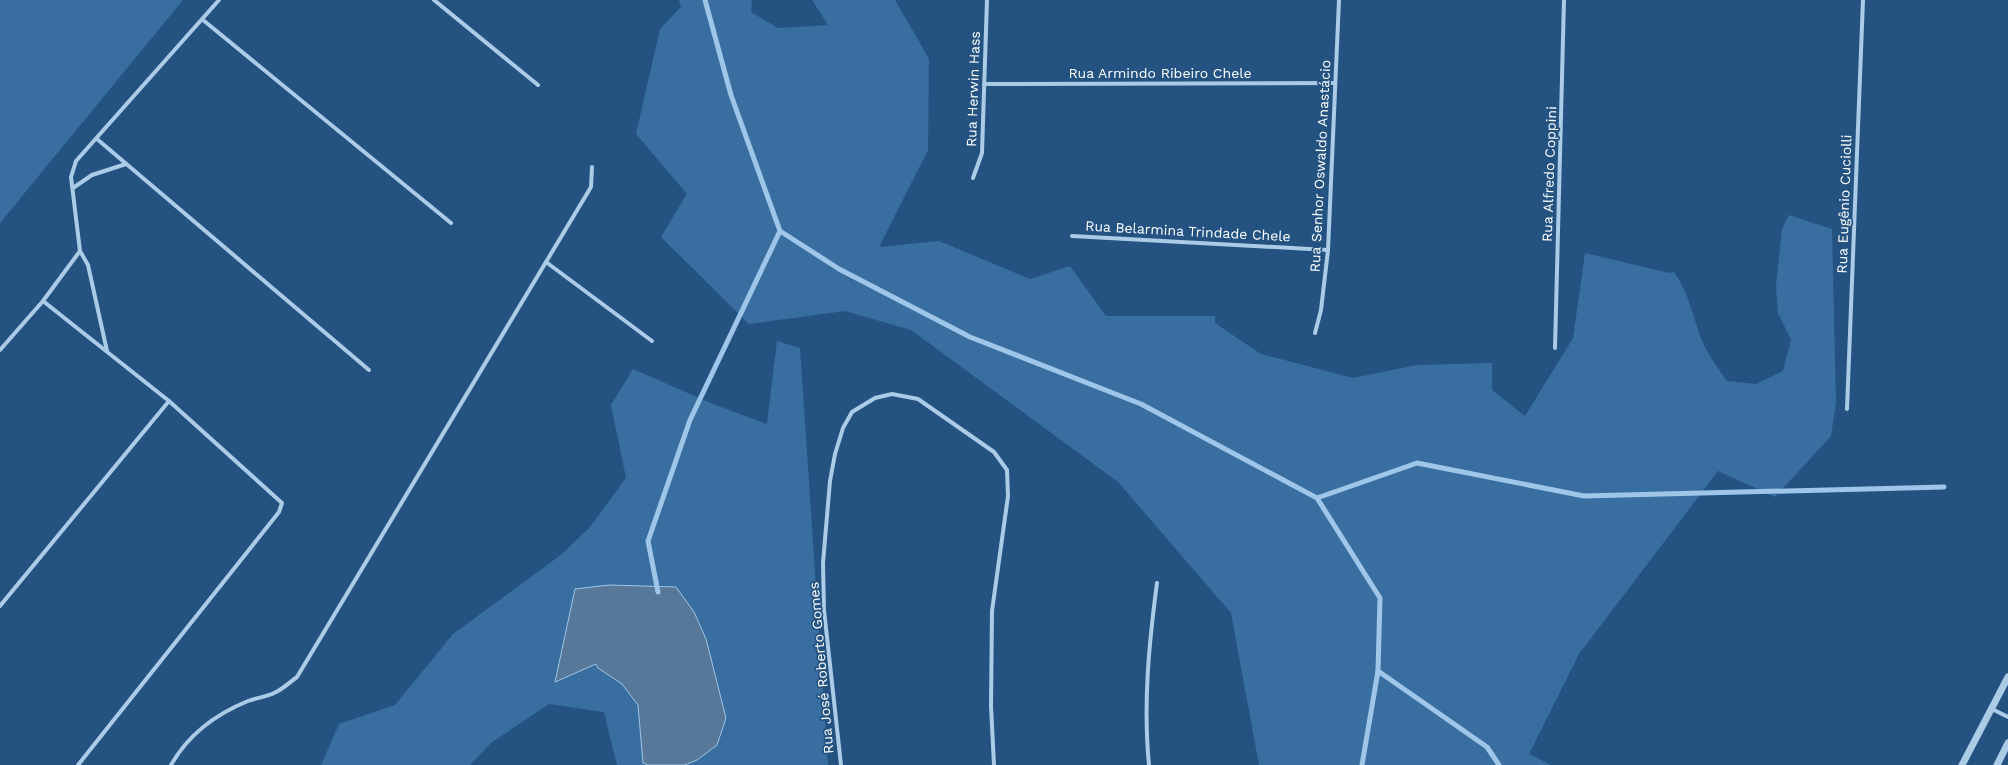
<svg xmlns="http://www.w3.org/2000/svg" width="2008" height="765" font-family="'Work Sans',sans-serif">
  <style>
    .green { fill: #386ea0 }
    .water { fill: #577899; stroke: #9fc6e8 }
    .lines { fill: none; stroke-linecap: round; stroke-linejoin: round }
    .stream { stroke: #9fc6e8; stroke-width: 5 }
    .minor { stroke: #abcbe7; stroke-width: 4 }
    .tertiary { stroke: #abcbe7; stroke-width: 7 }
    .labels { text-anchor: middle; stroke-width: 3.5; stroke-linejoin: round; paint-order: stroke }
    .street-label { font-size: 14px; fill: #fff; stroke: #245382 }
  </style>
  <rect width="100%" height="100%" fill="#245382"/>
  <!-- green -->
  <g class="green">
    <path d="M0,0H183L0,223Z"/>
    <path d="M679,0H752L751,12L778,28L828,25L812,0H895L929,59L928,150L879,247L939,241L1030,279L1070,266L1106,316H1215V323L1261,354L1353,378L1417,365L1492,363V390L1525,416L1573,338L1585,253L1669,273L1674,272C1687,290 1692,311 1699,333C1705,350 1716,366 1727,381L1756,384L1783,371L1791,340L1778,313L1776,286L1782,229L1789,215L1832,229L1836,402L1831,436L1775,497L1718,471L1579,654L1529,754L1551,765H1259L1231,613L1118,482L911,330L845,311L749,324L661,237L687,194L636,134L660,29L681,7Z"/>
    <path d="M777,341L800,348L828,765H617L604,712L549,704L491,743L470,765H321L339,724L395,705L453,634L562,554L590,527L626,478L611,405L633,369L713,404L767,424Z"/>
  </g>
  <!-- water -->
  <path class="water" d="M609,585L676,587L694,612L706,639L726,718L717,745L697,760L685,765H648L643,763L638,705L622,684L598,668L596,664L555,682L575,589Z"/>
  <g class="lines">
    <!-- stream -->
    <g class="stream">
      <path d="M780,231L839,269L970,337L1141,404L1317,498L1380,598L1378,671L1362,765"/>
      <path d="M1317,498L1417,463L1584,496L1944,487"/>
      <path d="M658,592L648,541L690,420L780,231L731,95L705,0"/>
      <path d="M1378,671L1487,747L1499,765"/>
    </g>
    <!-- minor -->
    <g class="minor">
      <path d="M434,0L538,85"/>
      <path d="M203,20L451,223"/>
      <path d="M984,84L1335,83"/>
      <path d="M97,139L369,370"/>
      <path d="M973,178L982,153L987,0"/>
      <path d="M73,188L92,175L126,164"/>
      <path d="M1072,236L1328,250"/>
      <path d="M80,251L88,265L107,351"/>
      <path d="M546,262L652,341"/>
      <path d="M43,301L169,401L282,503L279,512L78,765"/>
      <path d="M1315,333L1321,310L1328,250L1339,0"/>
      <path d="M1555,348L1564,0"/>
      <path d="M0,350L43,301L80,251L71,177L76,161L219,0"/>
      <path d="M1847,409L1863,0"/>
      <path d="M0,606L169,401"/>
      <path d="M1992,709L2008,717"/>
      <path d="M171,765C188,735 216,714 248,701C256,698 266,697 274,693C282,690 290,682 297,677L591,187L592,167"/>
      <path d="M841,765L824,610L823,563L830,481L835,454L843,428L852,412L875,398L892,394L918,399L994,452L1007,470L1008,496L992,611L991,706L994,765"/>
      <path d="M1149,765C1143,704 1149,643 1157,583"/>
    </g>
    <!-- tertiary -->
    <g class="tertiary">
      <path d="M1962,765L2008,677"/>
      <path d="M1997,765L2008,743"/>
    </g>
  </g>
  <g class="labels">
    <!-- street labels -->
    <g class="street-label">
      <text x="1160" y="78">Rua Armindo Ribeiro Chele</text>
      <text transform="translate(973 89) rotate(-88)" y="5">Rua Herwin Hass</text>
      <text transform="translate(1320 166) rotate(-87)" y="5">Rua Senhor Oswaldo Anastácio</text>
      <text transform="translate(1549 174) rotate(-88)" y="5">Rua Alfredo Coppini</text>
      <text transform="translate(1844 204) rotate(-88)" y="5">Rua Eugênio Cuciolli</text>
      <text transform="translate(1188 231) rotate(3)" y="5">Rua Belarmina Trindade Chele</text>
      <text transform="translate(821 668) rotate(-95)" y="5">Rua José Roberto Gomes</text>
    </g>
  </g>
</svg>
